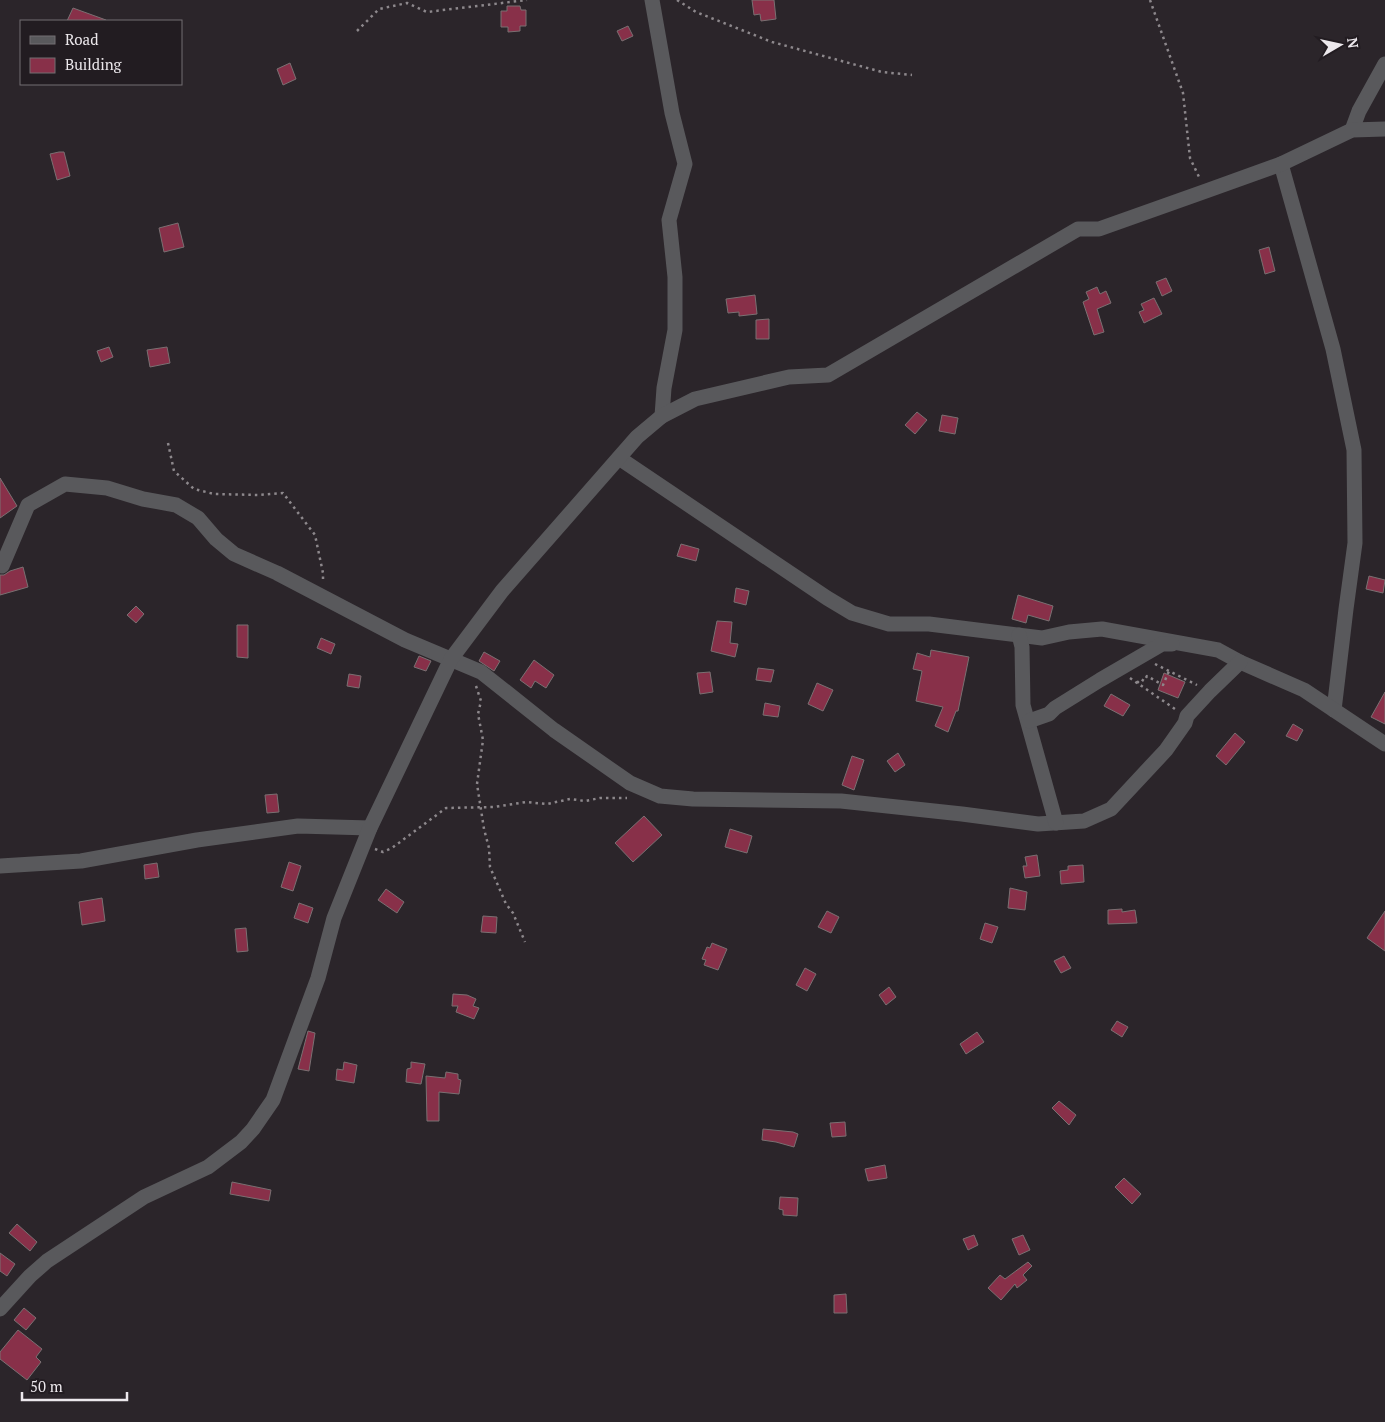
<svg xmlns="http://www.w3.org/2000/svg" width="1385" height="1422" font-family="'PT Serif',serif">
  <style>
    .building { fill: #883049; stroke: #7a7072 }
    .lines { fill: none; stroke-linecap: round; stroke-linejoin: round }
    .path { stroke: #8d888c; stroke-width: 2.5; stroke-dasharray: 2.5 4; stroke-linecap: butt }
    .street { stroke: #59595c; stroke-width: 15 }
  </style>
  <rect width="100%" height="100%" fill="#2b252a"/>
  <!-- building -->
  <g class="building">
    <path d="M752,0H774L776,19L761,21L760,14L754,15Z"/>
    <path d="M507,6H520L521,10H526V26H520V31L508,32V27H501V11H507Z"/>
    <path d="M73,8L106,20V21H67Z"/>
    <path d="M628,26L633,36L622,41L617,31Z"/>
    <path d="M290,63L296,79L283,85L277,69Z"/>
    <path d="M59,152H64L70,176L57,180L50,154Z"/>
    <path d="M178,223L184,247L164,252L159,228Z"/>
    <path d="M1269,247L1275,271L1265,274L1259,250Z"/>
    <path d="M1166,278L1172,291L1162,296L1156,282Z"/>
    <path d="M1097,287L1100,294L1106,291L1111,303L1097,309L1104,332L1094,335L1083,302L1089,299L1086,292Z"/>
    <path d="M755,295L757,314L739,316V312L728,313L726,299Z"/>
    <path d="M1154,298L1162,314L1144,323L1139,312L1144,310L1141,304Z"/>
    <path d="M769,319V339H756V320Z"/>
    <path d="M109,347L113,357L101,362L97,351Z"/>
    <path d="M167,347L170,363L150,367L147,350Z"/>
    <path d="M917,412L927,420L915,434L905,425Z"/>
    <path d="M942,415L958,418L955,434L939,431Z"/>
    <path d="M0,478L17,506L0,518Z"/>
    <path d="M681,544L699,549L696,561L677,556Z"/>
    <path d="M23,567L28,587L0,595V575H4L10,571Z"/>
    <path d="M1369,576L1385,580L1383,593L1366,589Z"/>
    <path d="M736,588L749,591L746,605L734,602Z"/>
    <path d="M1018,595L1053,606L1049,621L1028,615L1026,623L1012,619Z"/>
    <path d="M136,606L144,614L136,623L127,615Z"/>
    <path d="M717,621L732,622L730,643L738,644L735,657L711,651Z"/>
    <path d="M237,625H248V658L237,657Z"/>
    <path d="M321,638L335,644L331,654L317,648Z"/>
    <path d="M931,650L969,657L958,711H956L948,732L935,726L943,707L916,701L922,671L913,669L917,653L930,657Z"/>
    <path d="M484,652L500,661L494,671L479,661Z"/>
    <path d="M419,656L431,661L426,671L414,667Z"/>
    <path d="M534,660L554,675L546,688L535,681L531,688L520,680Z"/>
    <path d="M758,668L774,670L771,682L756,680Z"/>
    <path d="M710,672L713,692L700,694L697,673Z"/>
    <path d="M1164,673L1185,682L1178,698L1158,690Z"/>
    <path d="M349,674L361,676L359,688L347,686Z"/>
    <path d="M817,683L833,690L823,711L808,704Z"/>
    <path d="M1385,692V724L1371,717Z"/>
    <path d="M1111,694L1130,705L1123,716L1104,706Z"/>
    <path d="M765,703L780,706L778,717L763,715Z"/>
    <path d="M1293,724L1303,730L1297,741L1286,736Z"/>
    <path d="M1235,733L1245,742L1226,765L1216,756Z"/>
    <path d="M898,753L905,765L895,772L887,761Z"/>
    <path d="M852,756L864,760L854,790L842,785Z"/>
    <path d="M277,794L279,812L267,813L265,795Z"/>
    <path d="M644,816L662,835L633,862L615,843Z"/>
    <path d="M730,829L752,836L747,853L725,847Z"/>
    <path d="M1037,855L1040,876L1025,878L1023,866H1027L1025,857Z"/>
    <path d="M289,862L301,866L293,891L281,887Z"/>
    <path d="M157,863L159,877L145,879L144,865Z"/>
    <path d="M1083,865L1084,882L1061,884L1060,871L1068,870V866Z"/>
    <path d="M1010,888L1027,892L1025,910L1008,908Z"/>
    <path d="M386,889L404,902L397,913L378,900Z"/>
    <path d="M102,898L105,921L82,925L79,902Z"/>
    <path d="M299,903L313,908L308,923L294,918Z"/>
    <path d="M1122,909V912L1135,910L1137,923L1108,924V910Z"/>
    <path d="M827,911L839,917L831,933L818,927Z"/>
    <path d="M1385,911V951L1367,938Z"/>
    <path d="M483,916L497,917L496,933L481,932Z"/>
    <path d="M985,923L998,927L992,943L980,939Z"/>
    <path d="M246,928L248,951L237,952L235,929Z"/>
    <path d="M712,943L727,949L718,970L704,965L706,960L702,959L707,947L710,948Z"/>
    <path d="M1064,956L1071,968L1061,973L1054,961Z"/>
    <path d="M805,968L816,974L807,991L796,985Z"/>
    <path d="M889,987L896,997L886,1005L879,995Z"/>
    <path d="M453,994L467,995L476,999L473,1006L479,1008L474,1019L456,1012L458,1006H452Z"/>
    <path d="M1117,1021L1128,1027L1122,1037L1111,1030Z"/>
    <path d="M308,1031L315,1033L309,1071L298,1069Z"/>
    <path d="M977,1032L984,1042L966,1054L960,1044Z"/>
    <path d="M344,1062L357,1065L354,1083L336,1080L337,1069L343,1070Z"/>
    <path d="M411,1062L425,1064L421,1084L406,1082L407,1069L411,1068Z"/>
    <path d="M446,1072L458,1074V1079L461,1080L459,1094L439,1092V1121H427L426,1076L445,1078Z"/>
    <path d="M1059,1101L1076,1115L1069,1125L1052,1108Z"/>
    <path d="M845,1122L846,1136L832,1137L830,1123Z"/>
    <path d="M763,1129L793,1132L798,1134L794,1147L776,1142L762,1140Z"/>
    <path d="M885,1165L887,1178L868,1181L865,1169Z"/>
    <path d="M1124,1178L1141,1194L1132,1204L1115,1187Z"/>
    <path d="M232,1182L271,1190L269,1201L230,1194Z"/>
    <path d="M780,1197L798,1198L797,1216L783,1215V1210L779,1209Z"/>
    <path d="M17,1224L37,1242L30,1251L9,1233Z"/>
    <path d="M974,1235L978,1245L968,1250L963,1239Z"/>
    <path d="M1023,1235L1030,1250L1019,1255L1012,1239Z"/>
    <path d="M0,1253L15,1264L7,1276L0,1271Z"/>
    <path d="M1028,1262L1032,1266L1023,1275L1027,1280L1017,1288L1015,1284L1001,1300L988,1288L1000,1275L1005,1279Z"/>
    <path d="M846,1294L847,1313H834V1295Z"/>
    <path d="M24,1308L36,1318L26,1330L14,1320Z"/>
    <path d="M18,1330L42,1349L36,1357L41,1362L27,1380L0,1359V1352Z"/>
  </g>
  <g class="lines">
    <!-- path -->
    <g class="path">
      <path d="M677,0L696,12L772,42L882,72L912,75"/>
      <path d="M1150,0L1183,93L1190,158L1200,179"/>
      <path d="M357,31L379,9L407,3L427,12L527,0"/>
      <path d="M168,443L174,471L194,489L214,494L259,495L283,493L315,535L323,573V582"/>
      <path d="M1155,664L1197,685"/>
      <path d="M1130,678L1175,709"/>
      <path d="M1137,683L1141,679L1144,681L1147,676L1163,685L1169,671"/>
      <path d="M476,686L481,701L478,714L483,740L477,784L484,829L489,848L490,867L506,904L513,913L525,942"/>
      <path d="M375,849L383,852L392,848L446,808L494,807L526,802L547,804L570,799L585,801L600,798H627"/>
    </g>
    <!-- street -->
    <g class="street">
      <path d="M652,0L672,113L685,164L669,220L675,277V330L664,388L662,416"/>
      <path d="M1352,130L1359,111L1385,64"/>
      <path d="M1281,164L1333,349L1354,450L1355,543L1346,609L1334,710"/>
      <path d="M619,458L827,598L852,613L889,624H929L1042,638L1069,632L1102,629L1218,650L1240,662L1304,690L1385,744"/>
      <path d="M2,566L28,505L65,484L107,488L143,499L176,505L198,518L216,539L234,554L277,573L405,640L481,672L554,730L630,783L660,796L693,799L841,801L962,814L1038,824L1084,821L1111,809L1166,750L1185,723L1187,716L1210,691L1240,662"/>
      <path d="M1019,635L1022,647L1023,705L1056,823"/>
      <path d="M1029,721L1049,714L1055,708L1100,680L1162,644H1172"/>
      <path d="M0,866L81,861L197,840L298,826L370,828"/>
      <path d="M0,1309L30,1276L47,1261L144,1197L208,1167L241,1142L253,1129L273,1100L318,978L334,918L370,828L451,659L502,591L637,437L662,416L695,399L789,377L828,375L1078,229H1099L1206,191L1281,164L1352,130L1385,129"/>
    </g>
  </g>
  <!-- legend -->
  <rect x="20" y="20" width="162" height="65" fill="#221c21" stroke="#736e72"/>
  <rect x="30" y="36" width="25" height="8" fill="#59595c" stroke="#736e72"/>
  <text x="65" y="45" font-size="15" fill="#ece8ec">Road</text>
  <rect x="30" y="58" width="25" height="15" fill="#883049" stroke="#736e72"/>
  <text x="65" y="70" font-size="15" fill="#ece8ec">Building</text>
  <!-- north arrow -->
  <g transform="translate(1340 45) rotate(81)" stroke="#221c21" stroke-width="4" paint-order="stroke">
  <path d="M0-4L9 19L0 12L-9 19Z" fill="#ece8ec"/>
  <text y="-8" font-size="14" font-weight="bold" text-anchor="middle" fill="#ece8ec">N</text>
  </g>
  <!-- scale -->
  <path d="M22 1392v8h105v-8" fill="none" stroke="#ece8ec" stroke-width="2.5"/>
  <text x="30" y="1392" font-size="15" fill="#ece8ec" stroke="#221c21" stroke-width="4" paint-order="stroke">50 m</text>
</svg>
